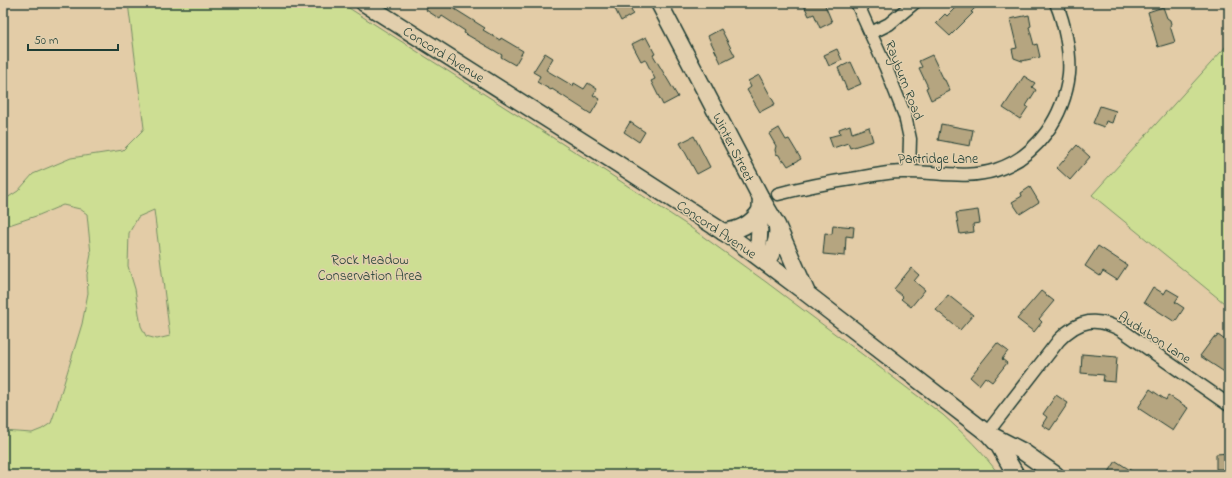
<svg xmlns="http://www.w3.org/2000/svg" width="1232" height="478" font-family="'Indie Flower',sans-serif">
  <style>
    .green { fill: #cdde93; stroke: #768e64; fill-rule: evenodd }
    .building { fill: #b5a580; stroke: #1f3d34 }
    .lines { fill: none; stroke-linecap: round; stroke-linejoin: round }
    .minor-casing { stroke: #1f3d34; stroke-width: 15 }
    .secondary-casing { stroke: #1f3d34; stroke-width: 19 }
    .minor { stroke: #e2cfad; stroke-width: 12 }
    .secondary { stroke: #e2cfad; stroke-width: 16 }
    .labels { text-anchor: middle; stroke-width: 3; stroke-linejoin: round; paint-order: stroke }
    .street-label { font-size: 14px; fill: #1f3d34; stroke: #e2cfad }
    .park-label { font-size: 14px; fill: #284539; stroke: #e2cfad }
  </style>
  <rect width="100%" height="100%" fill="#e3cca7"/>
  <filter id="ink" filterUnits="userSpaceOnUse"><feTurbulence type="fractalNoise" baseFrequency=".025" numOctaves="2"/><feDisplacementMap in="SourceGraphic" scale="8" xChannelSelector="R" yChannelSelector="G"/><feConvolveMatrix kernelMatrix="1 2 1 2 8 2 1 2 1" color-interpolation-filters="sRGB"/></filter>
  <g filter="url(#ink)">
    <!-- green -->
    <g class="green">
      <path d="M128,3H341L605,171L687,225L766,282L943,415C964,434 983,452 999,475H3V431L32,433L42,429L51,423L57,406L82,324L88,293L87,275L91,254L87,214L80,209L63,205L39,215L3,227V198H7L18,191L33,174L71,158L123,150L142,131L144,128ZM154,210L170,336L157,339L146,336L141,326L135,289L128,266L129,233L138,217Z"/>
      <path d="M1229,43V307L1092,195Z"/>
    </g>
    <!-- building -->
    <g class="building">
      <path d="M430,3H445L485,28L483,30L500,40L501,38L523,51L515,65L501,57L502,55L464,33L465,31L442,16L440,19L426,10Z"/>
      <path d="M612,3H628L633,14L621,21Z"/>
      <path d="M803,3H824L832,22L820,28L814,14L809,16Z"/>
      <path d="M960,3H969L975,8L971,12L973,13L950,36L936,23L945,14L947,16Z"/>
      <path d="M1163,7L1167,18L1170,20L1171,24L1170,26L1175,42L1158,47L1148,12Z"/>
      <path d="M1029,15L1031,26L1029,27L1034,45L1037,44L1040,57L1022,61L1014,58L1012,49L1017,48L1010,19Z"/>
      <path d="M721,29L735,56L721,63L708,36Z"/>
      <path d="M646,37L655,54L653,55L678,97L663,105L651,81L655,79L645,59L641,61L632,44Z"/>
      <path d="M837,49L842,60L829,66L824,55Z"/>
      <path d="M545,53L553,58L546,70L573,86L574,83L584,89L588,83L597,89L593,95L600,99L591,114L552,89L551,90L537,82L540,76L533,72Z"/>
      <path d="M932,55L944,80H945L950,91L931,100L926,88L928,87L919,68L922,67L919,61Z"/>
      <path d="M851,62L861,84L847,90L838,68Z"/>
      <path d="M759,75L775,104L760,112L747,90L751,87L748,81Z"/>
      <path d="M1024,76L1035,83L1032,87L1036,90L1026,106L1028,107L1020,119L1003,108Z"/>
      <path d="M1100,106L1116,111L1112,123L1106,121L1104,127L1093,123Z"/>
      <path d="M630,122L645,132L639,142L624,132Z"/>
      <path d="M941,124L973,130L970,146L938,140Z"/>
      <path d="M850,125L852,133L869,127L873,141L850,148L848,143L833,148L829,137L840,134L839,129Z"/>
      <path d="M779,128L786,140L789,139L801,159L788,166L784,160L782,161L779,155L776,154L775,150L776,146L769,134Z"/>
      <path d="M694,136L710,167L697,174L680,143Z"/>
      <path d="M1077,145L1090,157L1070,180L1057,168Z"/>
      <path d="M1030,187L1039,202L1020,214L1012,202L1022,196L1021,193Z"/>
      <path d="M978,210L980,223L973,224L974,232L960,234L956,213Z"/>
      <path d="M833,225L854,227L853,237L846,236L845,256L823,254L825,233L832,234Z"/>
      <path d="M1098,246L1127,265L1117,280L1103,271L1100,276L1085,266Z"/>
      <path d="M911,268L919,275L914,281L925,290L911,307L901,299L903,297L894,289Z"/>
      <path d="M1153,287L1164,294L1167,289L1179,296L1175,302L1184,308L1175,322L1144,302Z"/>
      <path d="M1041,291L1054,301L1039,319L1042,322L1034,332L1017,319Z"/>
      <path d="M948,295L973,315L960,330L936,310Z"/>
      <path d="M1218,335L1229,343V375L1200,356L1214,337L1216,338Z"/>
      <path d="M997,343L1008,351L1002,359L1007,363L992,382L985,377L979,385L970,377Z"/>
      <path d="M1082,354L1117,357L1115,382L1103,381L1104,375L1081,373Z"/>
      <path d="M1150,389L1166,400L1168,395L1188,408L1173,431L1138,408Z"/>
      <path d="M1056,395L1068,403L1050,430L1042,425L1047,417L1043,414Z"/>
      <path d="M1229,453V469H1216V454Z"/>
      <path d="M1116,461L1138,475H1107Z"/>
    </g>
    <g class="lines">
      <!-- minor casing -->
      <g class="minor-casing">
        <g id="minor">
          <path d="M857,3L886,68L905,116L910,139L909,172"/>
          <path d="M871,33L889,24L914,3"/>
          <path d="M778,194C804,187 831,182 858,178C873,175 888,172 903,172C934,171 965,180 996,170C1038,156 1064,116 1069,74C1071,53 1064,22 1056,3"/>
          <path d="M987,433L1059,340C1079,319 1097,316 1123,331L1229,405"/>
        </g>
      </g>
      <!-- secondary casing -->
      <g class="secondary-casing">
        <g id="secondary">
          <path d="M364,3L615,162L734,239L806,293L987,433L1022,451L1056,475"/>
          <path d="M659,3L761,198L777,225L806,291"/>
          <path d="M723,232C739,230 751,225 760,211"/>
          <path d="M758,256L761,198"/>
          <path d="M766,263C773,252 779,240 777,227"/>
          <path d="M990,436L999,446L1016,475"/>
        </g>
      </g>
      <!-- minor -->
      <use href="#minor" class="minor"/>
      <!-- secondary -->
      <use href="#secondary" class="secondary"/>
    </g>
  </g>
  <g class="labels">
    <!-- street labels -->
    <g class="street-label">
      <text transform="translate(444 54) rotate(32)" y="5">Concord Avenue</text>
      <text transform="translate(905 80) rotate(69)" y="5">Rayburn Road</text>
      <text transform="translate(734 147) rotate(63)" y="5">Winter Street</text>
      <text x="938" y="163">Partridge Lane</text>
      <text transform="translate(717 229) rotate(34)" y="5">Concord Avenue</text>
      <text transform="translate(1155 337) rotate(33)" y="5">Audubon Lane</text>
    </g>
    <!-- park labels -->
    <g class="park-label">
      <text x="370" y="264">Rock Meadow<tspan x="370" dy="16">Conservation Area</tspan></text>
    </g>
  </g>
  <!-- margin -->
  <rect width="1232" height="478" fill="none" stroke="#e2cfad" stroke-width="16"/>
  <rect x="8" y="8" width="1216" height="462" fill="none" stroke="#1f3d34" stroke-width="1.5" filter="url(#ink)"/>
  <!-- scale -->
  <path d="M28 44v6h90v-6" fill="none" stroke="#1f3d34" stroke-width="2"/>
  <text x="34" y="44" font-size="12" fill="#1f3d34" stroke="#e2cfad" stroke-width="3" paint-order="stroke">50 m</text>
</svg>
